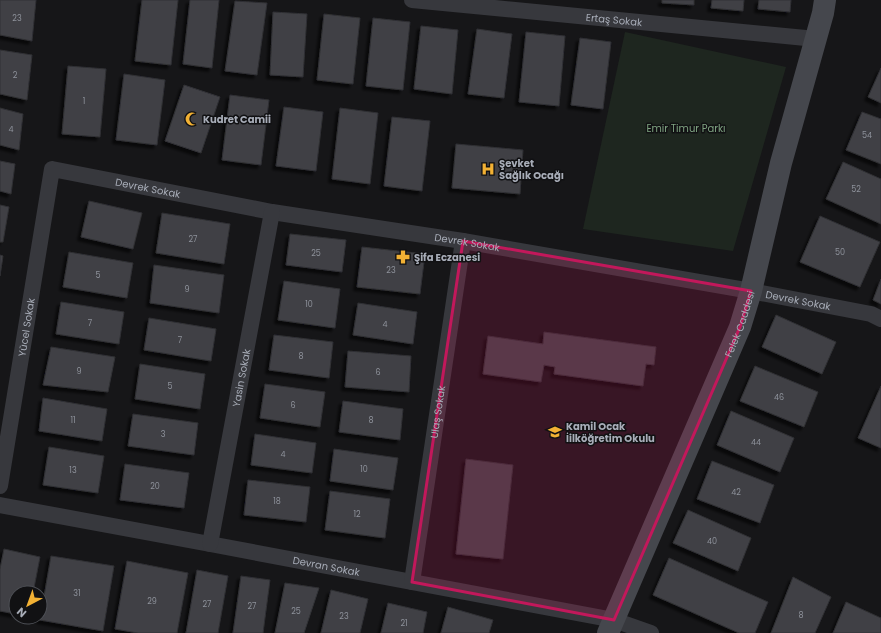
<svg xmlns="http://www.w3.org/2000/svg" width="881" height="633" font-family="Poppins,sans-serif">
  <style>
    .green { fill: #1e261f }
    .building { fill: #404145; stroke: #303034; filter: url(#shadow) }
    .lines { fill: none; stroke-linecap: round; stroke-linejoin: round }
    .street { stroke: #37383d; stroke-width: 16 }
    .secondary { stroke: #45474d; stroke-width: 22 }
    .marked { fill: #c2185b; fill-opacity: 0.2; stroke: #c2185b; stroke-width: 3; stroke-linejoin: round }
    .labels { text-anchor: middle; stroke-width: 3; stroke-linejoin: round; paint-order: stroke }
    .number-label { font-size: 8px; fill: #8e929b }
    .street-label { font-size: 10px; fill: #a8adb8; stroke: #111113 }
    .poi-label { font-size: 10px; font-weight: bold; fill: #a8adb8; stroke: #111113; text-anchor: start }
    .park-label { font-size: 10px; fill: #7fa381; stroke: #111113 }
  </style>
  <defs>
    <filter id="shadow"><feDropShadow dx="-3.5" dy="3.5" stdDeviation="1" flood-color="#0009"/></filter>
  </defs>
  <rect width="100%" height="100%" fill="#161618"/>
  <!-- green -->
  <path class="green" d="M625,32L786,67L733,251L583,229Z"/>
  <!-- building -->
  <g class="building">
    <path d="M0,0H36L32,41L0,35Z"/>
    <path d="M142,0H178L171,65L135,61Z"/>
    <path d="M190,0H219L212,68L183,64Z"/>
    <path d="M662,0H694V5L662,3Z"/>
    <path d="M712,0H744L743,11L711,8Z"/>
    <path d="M759,0H791L790,12L758,9Z"/>
    <path d="M235,1L267,3L257,75L225,71Z"/>
    <path d="M273,12L307,14L303,77L270,75Z"/>
    <path d="M324,14L360,18L353,84L317,80Z"/>
    <path d="M373,18L410,22L403,90L366,86Z"/>
    <path d="M421,26L458,30L452,94L414,89Z"/>
    <path d="M477,29L512,34L504,98L468,94Z"/>
    <path d="M526,32L565,36L559,106L519,102Z"/>
    <path d="M580,38L611,42L603,109L571,105Z"/>
    <path d="M0,50L32,55L27,100L0,94Z"/>
    <path d="M68,66L106,69L100,137L62,134Z"/>
    <path d="M881,68V103L868,97Z"/>
    <path d="M124,74L165,80L157,145L116,140Z"/>
    <path d="M184,85L220,97L201,153L165,141Z"/>
    <path d="M230,95L269,100L261,165L222,160Z"/>
    <path d="M284,107L323,112L316,171L276,166Z"/>
    <path d="M0,108L23,114L19,150L0,145Z"/>
    <path d="M340,108L378,113L370,184L332,179Z"/>
    <path d="M862,112L881,119V164L846,150Z"/>
    <path d="M392,117L430,121L422,191L384,186Z"/>
    <path d="M456,144L523,150L520,194L452,188Z"/>
    <path d="M0,161L15,164L11,194L0,191Z"/>
    <path d="M843,162L881,179V224L826,199Z"/>
    <path d="M89,201L142,213L133,249L81,237Z"/>
    <path d="M0,205L9,207L3,242H0Z"/>
    <path d="M162,213L230,224L224,264L156,253Z"/>
    <path d="M820,216L880,242L860,287L800,262Z"/>
    <path d="M290,234L346,240L342,272L286,265Z"/>
    <path d="M362,247L425,254L420,294L357,287Z"/>
    <path d="M69,252L133,263L127,298L63,287Z"/>
    <path d="M0,255L3,256L0,276Z"/>
    <path d="M154,265L224,275L219,313L150,303Z"/>
    <path d="M881,279V304L873,300Z"/>
    <path d="M284,281L340,289L335,328L278,320Z"/>
    <path d="M61,302L124,312L119,344L56,334Z"/>
    <path d="M358,303L417,312L413,344L353,335Z"/>
    <path d="M776,315L836,342L822,374L762,347Z"/>
    <path d="M149,318L216,329L211,361L144,350Z"/>
    <path d="M544,332L656,347L654,365L646,364L643,386L554,374L555,367L544,365L541,382L483,374L488,336L543,344Z"/>
    <path d="M274,335L333,342L329,378L269,370Z"/>
    <path d="M51,347L115,357L108,392L43,385Z"/>
    <path d="M348,351L411,356L409,392L345,387Z"/>
    <path d="M140,364L205,374L200,409L135,399Z"/>
    <path d="M755,366L818,392L804,427L740,401Z"/>
    <path d="M265,384L325,392L320,427L260,418Z"/>
    <path d="M881,386V448L858,438Z"/>
    <path d="M43,398L107,409L102,441L39,431Z"/>
    <path d="M343,401L403,409L400,440L339,432Z"/>
    <path d="M731,411L794,438L780,472L717,445Z"/>
    <path d="M133,414L198,423L194,455L128,446Z"/>
    <path d="M255,434L316,443L312,473L251,465Z"/>
    <path d="M49,447L104,456L98,493L43,485Z"/>
    <path d="M334,449L398,458L393,490L330,481Z"/>
    <path d="M466,459L513,465L503,559L456,554Z"/>
    <path d="M712,461L774,485L760,523L697,499Z"/>
    <path d="M125,464L189,473L184,508L120,500Z"/>
    <path d="M248,480L310,487L306,522L244,515Z"/>
    <path d="M330,491L390,499L385,538L325,530Z"/>
    <path d="M688,510L751,538L738,571L673,543Z"/>
    <path d="M4,549L40,557L33,593H16V614L0,611V569Z"/>
    <path d="M51,556L114,566L103,631L40,620Z"/>
    <path d="M669,558L768,602L755,633H739L653,595Z"/>
    <path d="M127,561L188,573L177,633H138L115,629Z"/>
    <path d="M197,570L228,576L218,633H186Z"/>
    <path d="M241,576L270,580L263,633H233Z"/>
    <path d="M793,577L831,597L815,633H771Z"/>
    <path d="M285,583L319,588L304,633H275Z"/>
    <path d="M331,590L368,599L360,633H321Z"/>
    <path d="M846,602L881,618V633H833Z"/>
    <path d="M388,603L427,612L423,633H381Z"/>
    <path d="M448,607L493,620L489,633H441Z"/>
  </g>
  <g class="lines">
    <!-- street -->
    <g class="street">
      <path id="s1" d="M412,0L816,39"/>
      <path id="s2" d="M0,486L52,169L272,212L463,241L751,291L871,314L881,319"/>
      <path id="s3" d="M0,505L210,544L614,620L651,633"/>
      <path id="s4" d="M210,544L272,212"/>
      <path id="s5" d="M412,582L463,241"/>
    </g>
    <!-- secondary -->
    <path class="secondary" id="s6" d="M608,633L740,327L751,291L781,163L823,13L825,0"/>
  </g>
  <!-- marked area -->
  <path class="marked" d="M463,241L751,291L740,327L614,620L412,582Z"/>
  <!-- icons -->
  <defs>
    <g id="mosque-bare" transform="scale(1.08)"><path d="M3.5-4.9A6 6 0 1 0 3.5 4.9A5 5 0 1 1 3.5-4.9Z" fill="#f2b134" stroke="#111113" stroke-width="2.5" paint-order="stroke"/></g>
    <g id="hospital-bare" transform="scale(1.08)"><path d="M-5-5h3v3.5h4V-5h3V5h-3V1.5h-4V5h-3Z" fill="#f2b134" stroke="#111113" stroke-width="2.5" paint-order="stroke"/></g>
    <g id="pharmacy-bare" transform="scale(1.08)"><path d="M-2-6h4v4h4v4h-4v4h-4v-4h-4v-4h4Z" fill="#f2b134" stroke="#111113" stroke-width="2.5" paint-order="stroke"/></g>
    <g id="school-bare" transform="scale(1.08)"><path d="M0-5L7-2L0 1L-7-2ZM-4 1L0 2.5L4 1V4Q0 6-4 4Z" fill="#f2b134" stroke="#111113" stroke-width="2.5" paint-order="stroke"/></g>
  </defs>
  <g fill-rule="evenodd">
    <use href="#mosque-bare" x="192" y="119"/>
    <use href="#hospital-bare" x="488" y="169"/>
    <use href="#pharmacy-bare" x="403" y="257"/>
    <use href="#school-bare" x="555" y="432"/>
  </g>
  <g class="labels">
    <!-- number labels -->
    <g class="number-label">
      <text x="17" y="21">23</text>
      <text x="15" y="78">2</text>
      <text x="84" y="104">1</text>
      <text x="11" y="132">4</text>
      <text x="867" y="138">54</text>
      <text x="856" y="192">52</text>
      <text x="193" y="242">27</text>
      <text x="840" y="255">50</text>
      <text x="316" y="256">25</text>
      <text x="391" y="273">23</text>
      <text x="98" y="278">5</text>
      <text x="187" y="292">9</text>
      <text x="309" y="307">10</text>
      <text x="90" y="326">7</text>
      <text x="385" y="327">4</text>
      <text x="180" y="343">7</text>
      <text x="301" y="359">8</text>
      <text x="79" y="374">9</text>
      <text x="378" y="375">6</text>
      <text x="170" y="389">5</text>
      <text x="779" y="400">46</text>
      <text x="293" y="408">6</text>
      <text x="73" y="423">11</text>
      <text x="371" y="423">8</text>
      <text x="163" y="437">3</text>
      <text x="756" y="445">44</text>
      <text x="283" y="457">4</text>
      <text x="364" y="472">10</text>
      <text x="73" y="473">13</text>
      <text x="155" y="489">20</text>
      <text x="736" y="495">42</text>
      <text x="277" y="504">18</text>
      <text x="357" y="517">12</text>
      <text x="712" y="544">40</text>
      <text x="77" y="596">31</text>
      <text x="152" y="604">29</text>
      <text x="207" y="607">27</text>
      <text x="252" y="609">27</text>
      <text x="296" y="614">25</text>
      <text x="801" y="618">8</text>
      <text x="344" y="619">23</text>
      <text x="404" y="626">21</text>
    </g>
    <!-- street labels -->
    <g class="street-label">
      <text dy="4" stroke="none"><textPath href="#s1" startOffset="203">Ertaş Sokak</textPath></text>
      <text dy="4" stroke="none"><textPath href="#s2" startOffset="419">Devrek Sokak</textPath></text>
      <text dy="4" stroke="none"><textPath href="#s2" startOffset="743">Devrek Sokak</textPath></text>
      <text dy="4" stroke="none"><textPath href="#s2" startOffset="1079">Devrek Sokak</textPath></text>
      <text dy="4" stroke="none"><textPath href="#s6" startOffset="336">Felek Caddesi</textPath></text>
      <text dy="4" stroke="none"><textPath href="#s2" startOffset="161">Yücel Sokak</textPath></text>
      <text dy="4" stroke="none"><textPath href="#s4" startOffset="169">Yasin Sokak</textPath></text>
      <text dy="4" stroke="none"><textPath href="#s5" startOffset="172">Ulaş Sokak</textPath></text>
      <text dy="4" stroke="none"><textPath href="#s3" startOffset="332">Devran Sokak</textPath></text>
    </g>
    <!-- poi labels -->
    <g class="poi-label">
      <text x="203" y="123">Kudret Camii</text>
      <text x="499" y="167">Şevket<tspan x="499" dy="12">Sağlık Ocağı</tspan></text>
      <text x="414" y="261">Şifa Eczanesi</text>
      <text x="566" y="430">Kamil Ocak<tspan x="566" dy="12">İilköğretim Okulu</tspan></text>
    </g>
    <!-- park labels -->
    <g class="park-label">
      <text x="686" y="132">Emir Timur Parkı</text>
    </g>
  </g>
  <!-- north arrow -->
  <g transform="translate(28 605) rotate(221)"><circle r="19" fill="#111113" stroke="#4d4f55"/>
  <path d="M0-3L7 15L0 10L-7 15Z" fill="#f2b134"/>
  <text y="-6" font-size="11" font-weight="bold" text-anchor="middle" fill="#a8adb8">N</text>
  </g>
</svg>
